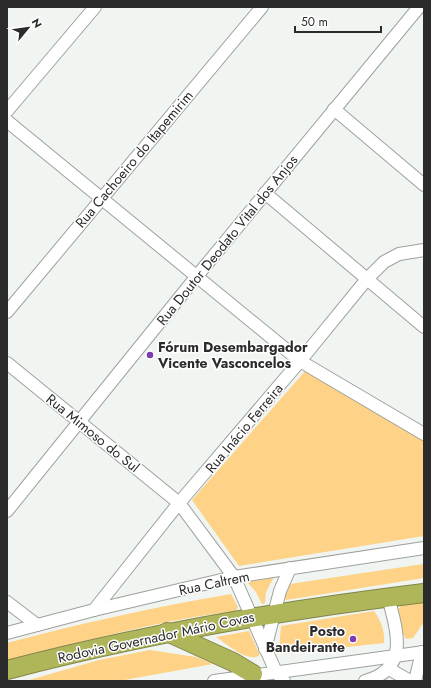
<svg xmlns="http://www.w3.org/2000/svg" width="431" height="688" font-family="Jost,sans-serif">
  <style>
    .green { fill: #fed287 }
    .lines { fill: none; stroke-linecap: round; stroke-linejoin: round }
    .minor-casing { stroke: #9ea19e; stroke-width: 14 }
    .highway-casing { stroke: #808549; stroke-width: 20 }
    .minor { stroke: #fff; stroke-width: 12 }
    .highway { stroke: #afb659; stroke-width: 18 }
    .poi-dot { fill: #7e3aae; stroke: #fff; stroke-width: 1.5 }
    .labels { text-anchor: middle; stroke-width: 3; stroke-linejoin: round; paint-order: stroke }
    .street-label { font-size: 14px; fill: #2a2b2a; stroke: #fff }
    .poi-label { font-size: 14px; font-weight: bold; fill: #2a2b2a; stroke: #fff; text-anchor: start }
  </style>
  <rect width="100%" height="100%" fill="#f1f5f1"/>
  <!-- green -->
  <g class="green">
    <path d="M307,369L424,441V536L239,566L192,500Z"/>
    <path d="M423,564L424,578L286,600L284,597L290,584Z"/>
    <path d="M274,577L266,592L265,603L262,604L256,592L247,582Z"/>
    <path d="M231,594L238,607L236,611C159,620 82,642 7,661V643C81,623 155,607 231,594Z"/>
    <path d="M424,602V622L413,638L406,639L403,634L398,609L402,605Z"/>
    <path d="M374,611C381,621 385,631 384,643L284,654L279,650L281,626Z"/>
    <path d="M249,631L259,653V656C246,662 227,644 216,637Z"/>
    <path d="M150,650L196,657L213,664L119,681H26L99,660Z"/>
  </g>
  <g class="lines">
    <!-- minor casing -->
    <g class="minor-casing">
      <g id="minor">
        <path d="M334,109L424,185"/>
        <path d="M7,111L95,7"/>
        <path d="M7,121L300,361L424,434"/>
        <path d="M265,193L424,327"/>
        <path d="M7,312L262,7"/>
        <path d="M7,363L179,503L234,577L276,672L284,681"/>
        <path d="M7,511L197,276L419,7"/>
        <path d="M7,602L37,625"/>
        <path d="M94,610L179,503L300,361L367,279L384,262L399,254L424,250"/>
        <path d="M7,633L94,610L234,577L424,548"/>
        <path d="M265,649L280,591L290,568"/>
        <path d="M389,669L410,681"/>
        <path d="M214,681L424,652"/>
        <path d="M365,681C410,669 397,631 388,597"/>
        <path d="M415,681L422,652"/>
      </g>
    </g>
    <!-- highway casing -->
    <g class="highway-casing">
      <g id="highway">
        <path d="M167,632L233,662L253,674"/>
        <path d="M7,670C144,634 283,610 424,593"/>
      </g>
    </g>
    <!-- minor -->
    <use href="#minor" class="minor"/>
    <!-- highway -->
    <use href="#highway" class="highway"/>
  </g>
  <!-- markers -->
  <g class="poi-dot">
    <circle cx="150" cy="355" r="4"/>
    <circle cx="353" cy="639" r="4"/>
  </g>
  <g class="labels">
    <!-- street labels -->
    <g class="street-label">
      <text transform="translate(134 159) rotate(-50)" y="5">Rua Cachoeiro do Itapemirim</text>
      <text transform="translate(227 240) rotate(-51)" y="5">Rua Doutor Deodato Vital dos Anjos</text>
      <text transform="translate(244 428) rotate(-50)" y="5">Rua Inácio Ferreira</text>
      <text transform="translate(93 433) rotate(39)" y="5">Rua Mimoso do Sul</text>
      <text transform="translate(214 583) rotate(-12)" y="5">Rua Caltrem</text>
      <text transform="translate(156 637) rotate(-12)" y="5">Rodovia Governador Mário Covas</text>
    </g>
    <!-- poi labels -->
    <g class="poi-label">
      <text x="158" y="352">Fórum Desembargador<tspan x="158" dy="16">Vicente Vasconcelos</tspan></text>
      <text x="345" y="636" text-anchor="end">Posto<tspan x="345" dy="16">Bandeirante</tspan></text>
    </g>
  </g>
  <!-- border -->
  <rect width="431" height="688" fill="none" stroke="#2a2b2a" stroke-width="16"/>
  <!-- north arrow -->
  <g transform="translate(28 28) rotate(61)" stroke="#ffffff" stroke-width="3" paint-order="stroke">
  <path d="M0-3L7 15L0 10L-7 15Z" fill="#2a2b2a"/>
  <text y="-6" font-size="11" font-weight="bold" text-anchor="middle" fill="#2a2b2a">N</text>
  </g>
  <!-- scale -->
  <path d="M295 26v6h86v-6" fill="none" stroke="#2a2b2a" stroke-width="2"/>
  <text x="301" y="26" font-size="12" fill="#2a2b2a" stroke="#ffffff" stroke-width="3" paint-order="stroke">50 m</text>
</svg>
